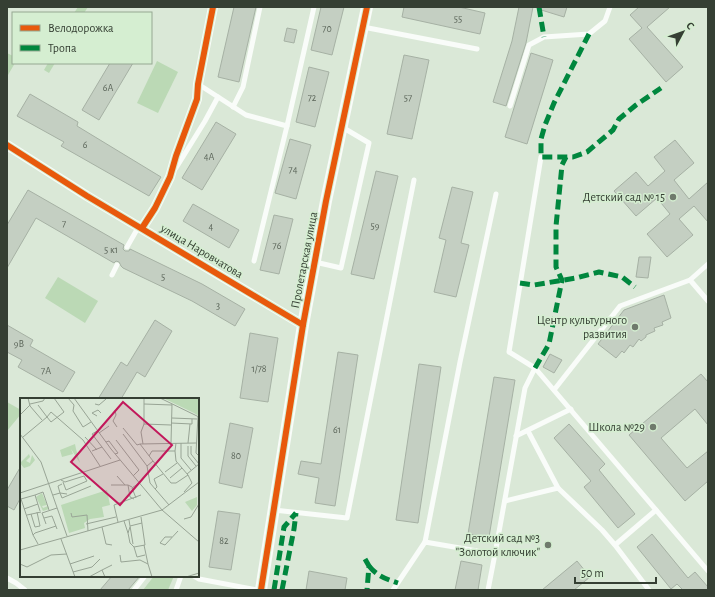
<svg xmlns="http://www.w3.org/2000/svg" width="715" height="597" font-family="'Alegreya Sans',sans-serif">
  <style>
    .green { fill: #bbd9b5 }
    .building { fill: #c4cfc2; stroke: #a6b1a4 }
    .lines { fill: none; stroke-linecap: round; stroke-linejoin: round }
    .service { stroke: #f9fcf9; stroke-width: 5 }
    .minor { stroke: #f9fcf9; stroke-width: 10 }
    .tertiary { stroke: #f9fcf9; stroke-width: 12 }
    .quiet { stroke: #00873e; stroke-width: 5; stroke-dasharray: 10 5; stroke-linecap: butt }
    .cycleway-casing { stroke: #d5eed1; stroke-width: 8 }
    .cycleway { stroke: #e8590c; stroke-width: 6 }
    .poi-dot { fill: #6f7a6c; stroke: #d5eed1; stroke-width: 1.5 }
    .labels { text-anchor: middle; stroke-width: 3; stroke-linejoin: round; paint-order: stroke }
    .number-label { font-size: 10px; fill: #5a6458 }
    .poi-label { font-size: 12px; fill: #353f33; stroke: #d5eed1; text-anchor: end }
    .street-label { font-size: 12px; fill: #353f33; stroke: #d5eed1 }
    .inset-road { fill: none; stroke: #98a495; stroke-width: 1 }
    .view { fill: #c2185b; fill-opacity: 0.15; stroke: #c2185b; stroke-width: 2 }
    .inset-edge { fill: none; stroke: #353f33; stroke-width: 2 }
  </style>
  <rect width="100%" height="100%" fill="#dae8d7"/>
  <!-- green -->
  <g class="green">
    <path d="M78,7H88L84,13H74Z"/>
    <path d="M7,53L13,56V63H15L8,75L7,74Z"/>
    <path d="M157,61L178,72L158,113L137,103Z"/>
    <path d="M48,63H55L49,73L44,70Z"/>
    <path d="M58,277L98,301L85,323L45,298Z"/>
    <path d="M7,402L21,410V414L7,431Z"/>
    <path d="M154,576H174L168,590H143Z"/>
  </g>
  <!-- building -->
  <g class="building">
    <path d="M234,7H256L239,82L218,77Z"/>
    <path d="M321,7H344L332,55L311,50Z"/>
    <path d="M404,7H459L485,13L480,34L402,17Z"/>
    <path d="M519,7H533L526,43L506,106L493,102L512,41Z"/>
    <path d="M538,7H567L564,17L538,9Z"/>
    <path d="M639,7H670L647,27L683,67L666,82L629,39L642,28L630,15Z"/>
    <path d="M287,28L297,30L294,43L284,41Z"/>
    <path d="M531,53L553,60L527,144L505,137Z"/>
    <path d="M404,55L429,60L412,139L387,134Z"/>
    <path d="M110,63H133L99,120L82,110Z"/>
    <path d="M309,67L329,72L315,127L296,122Z"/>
    <path d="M30,94L78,122L77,126L161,177L149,196L61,146L64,142L17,116Z"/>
    <path d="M216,122L236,134L202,190L182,178Z"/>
    <path d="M290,139L311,145L296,199L275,193Z"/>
    <path d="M675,140L694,163L674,180L689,199L708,182V222L694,206L679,219L693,235L667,257L647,234L670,214L657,198L636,216L614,191L636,172L648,186L665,171L654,157Z"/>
    <path d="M376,171L398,176L374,279L351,274Z"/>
    <path d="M452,187L473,192L461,243L469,245L456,297L434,292L446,240L439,238Z"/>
    <path d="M28,190L124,245L123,249L125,251H129L130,249L202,284L245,309L235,326L192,301L123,268L121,266L119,262L116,261L114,263L36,218L7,268V225Z"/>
    <path d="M193,204L239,230L229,248L183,221Z"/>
    <path d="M274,215L293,219L279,274L260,270Z"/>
    <path d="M639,257H651L648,278L636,277Z"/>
    <path d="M664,295L671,318L662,322L663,325L654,328L655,331L646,335V337L641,341L639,339L633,347L630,345L624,353L622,351L616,358L598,344L624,310Z"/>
    <path d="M155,320L172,331L145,377L137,372L121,399H98L121,362L127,366Z"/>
    <path d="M7,325L33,340L30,346L75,372L63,392L18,367L22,360L7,352Z"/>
    <path d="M250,333L278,338L268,402L240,398Z"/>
    <path d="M338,352L358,355L335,506L315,503L319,478L298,474L301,461L321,464Z"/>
    <path d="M550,354L562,360L554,373L543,367Z"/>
    <path d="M419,364L441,367L418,523L396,520Z"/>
    <path d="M701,374L708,382V425L695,409L661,438L687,468L708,451V481L685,501L629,435Z"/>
    <path d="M494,377L515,380L489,537L468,534Z"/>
    <path d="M230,423L253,428L242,488L219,483Z"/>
    <path d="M569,424L605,464L599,470L635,514L618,528L584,487L591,481L554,438Z"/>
    <path d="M21,466V497L14,510L7,506V490Z"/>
    <path d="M218,511L240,514L231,570L209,567Z"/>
    <path d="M652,534L688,578L695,572L708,587V590H683L677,584L671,589L637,547Z"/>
    <path d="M461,561L482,565L478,590H455Z"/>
    <path d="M577,561L590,577L574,590H542Z"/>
    <path d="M309,571L347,578L345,590H306Z"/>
    <path d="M112,576H140L128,590H100Z"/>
  </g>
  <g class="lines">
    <!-- service -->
    <g class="service">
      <path d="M363,27L477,49"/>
      <path d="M198,84L246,115L287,126L314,7"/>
      <path d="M510,106L529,45L544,37L589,34L605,21L610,7"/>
      <path d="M233,107L243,87L260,7"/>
      <path d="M176,168L205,121L218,97"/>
      <path d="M127,247L139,226"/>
      <path d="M254,261L287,126"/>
      <path d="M315,262L341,268L369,143L342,127"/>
      <path d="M708,264L690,280L708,301"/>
      <path d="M112,275L117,265"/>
      <path d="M535,368L509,352L541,157"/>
      <path d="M554,390L620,306L690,280"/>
      <path d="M528,431L558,488"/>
      <path d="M516,436L571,409"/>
      <path d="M505,501L558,488L602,530L615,545L649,590"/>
      <path d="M274,510L347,518L414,180"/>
      <path d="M425,542L460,362L496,194"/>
      <path d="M615,545L656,510"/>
      <path d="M194,576L199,579L257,590"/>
      <path d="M7,578L16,583L25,590"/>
      <path d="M134,590L145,576"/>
      <path d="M176,590L181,576"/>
      <path d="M393,590L425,542L495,554L525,388L535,368L708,571"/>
      <path d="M488,590L495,554"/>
    </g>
    <!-- minor -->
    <g class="minor">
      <path d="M7,145L87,196L303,325"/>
      <path d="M142,228L155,208L170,177L176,156L197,99L198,84L213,7"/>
    </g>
    <!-- tertiary -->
    <path class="tertiary" d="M261,590L303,325L326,201L367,7"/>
    <!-- quiet -->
    <g class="quiet">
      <path d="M539,7L544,37"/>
      <path d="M589,34L554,103L545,125L541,139V157H573L587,152L613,130L619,119L636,105L661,88"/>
      <path d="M520,283L534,285L576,278L599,272L622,277L635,287"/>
      <path d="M535,368L549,344L562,280L556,267V226L562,165L566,157"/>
      <path d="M365,559L369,566L367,590"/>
      <path d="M369,566C377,576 386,579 398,583"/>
      <path d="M274,590L284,527L296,513"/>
      <path d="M282,590L294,529L296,513"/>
    </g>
    <!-- cycleway casing -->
    <g class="cycleway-casing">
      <g id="cycleway">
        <path d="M7,145L87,196L303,325"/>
        <path d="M142,228L155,208L170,177L176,156L197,99L198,84L213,7"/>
        <path d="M261,590L303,325L326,201L367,7"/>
      </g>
    </g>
    <!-- cycleway -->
    <use href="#cycleway" class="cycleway"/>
  </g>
  <!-- markers -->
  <g class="poi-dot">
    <circle cx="673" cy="197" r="4"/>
    <circle cx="635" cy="327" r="4"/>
    <circle cx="653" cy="427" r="4"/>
    <circle cx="548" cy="545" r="4"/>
  </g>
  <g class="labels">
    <!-- number labels -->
    <g class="number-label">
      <text x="458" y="22">55</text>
      <text x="327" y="32">70</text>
      <text x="108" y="91">6А</text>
      <text x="312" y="101">72</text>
      <text x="408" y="101">57</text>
      <text x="85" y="148">6</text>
      <text x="209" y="160">4А</text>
      <text x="293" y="173">74</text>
      <text x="64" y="227">7</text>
      <text x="375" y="229">59</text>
      <text x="211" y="230">4</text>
      <text x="277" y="249">76</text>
      <text x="111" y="253">5 к1</text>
      <text x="163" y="280">5</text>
      <text x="218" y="309">3</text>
      <text x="19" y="347">9В</text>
      <text x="259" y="372">1/78</text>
      <text x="46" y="374">7А</text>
      <text x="337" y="433">61</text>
      <text x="236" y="459">80</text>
      <text x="224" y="544">82</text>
    </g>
    <!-- poi labels -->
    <g class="poi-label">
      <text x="665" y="201">Детский сад № 15</text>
      <text x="627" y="324">Центр культурного<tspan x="627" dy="14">развития</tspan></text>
      <text x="645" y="431">Школа №29</text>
      <text x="540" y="542">Детский сад №3<tspan x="540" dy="14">"Золотой ключик"</tspan></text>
    </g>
    <!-- street labels -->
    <g class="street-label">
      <text transform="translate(202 251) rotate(31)" y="4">улица Наровчатова</text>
      <text transform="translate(304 260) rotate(-79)" y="4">Пролетарская улица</text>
    </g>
  </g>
  <!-- overview -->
  <g transform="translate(20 398)">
    <rect width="179" height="179" fill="#dae8d7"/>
    <path d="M143,0H179V18L174,15ZM55,46L56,51L60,65L51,51L53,56L42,59L40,52ZM9,56L10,59L6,63L10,65L12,57L15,62L10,68L4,70L0,65ZM87,92L90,107L82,109L84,119L70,121L64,125L65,130L49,135L41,107ZM22,95L27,107L22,108L23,110L28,108L29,111L23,113L16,99ZM177,99V107L172,113L165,104Z" fill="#bbd9b5"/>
    <path class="inset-road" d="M8,0L10,8L22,22M48,0L54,7L53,13L63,29L71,24M54,0L91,51L142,112L179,84M124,0V6L152,7M140,0L179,19M10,6L23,3L25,0M75,6L79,7L86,1M124,6V26L151,27M18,7L27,19L31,14L63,42L80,68M95,12L96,17L93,23L97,29M0,17L10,7M77,18L72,15L78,12L81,15M178,18L176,55L179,58M152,20L177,21M151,25L172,26V21M103,30L117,47L120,46M79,35L89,28M0,36L21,64L47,138M103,36L127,68M3,39L27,19L31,24L44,14L34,0M65,39L77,52M96,42L119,72L113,78M86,44L89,43L98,55L95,56M151,45L152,6M161,45V60L171,72M168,45L170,26M123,46L121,34L124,26M168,48V58L176,68M82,49L91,61M72,53L82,49L72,36L77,33M129,58L132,53H155L156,45M133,63L151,85H156L168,77L156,63L155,53M145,74L157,65M167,76L179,66L171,56V48M97,78L105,87M150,80L162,70M41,82L45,84L64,78L67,83L46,92L43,84M42,86L38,88L40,95L47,96M91,87H108M112,89L108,87L110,99L114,101M135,91L137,89L134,81L143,76M164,94L172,85L168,77M0,95L100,62M15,97L23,94L29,112M33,97L40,95L42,100L71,88M0,98L13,137M116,100L112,90L119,85M1,101L15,97L20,113M149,107L130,85L127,68L133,63L120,46L176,45M4,111L18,106M51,115L52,119L67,117L68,133M11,116L15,129L20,128L17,114M7,117L21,114M24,120L32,118L37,131M164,121L171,119L179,106M109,122L113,146M104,123L108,135M98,124L94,107L121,97M26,126L22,115L37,110M66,126L96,119M110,128L122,125M82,129L86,146L92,147M110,129L108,135L110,145L114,149L125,147L121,119M152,139H145L140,145L145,147L158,133M41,141L55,179M18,146L13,137L15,135L36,128M124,147L128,166M114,149L117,159L125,157M0,152L142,112L179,144M100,157L101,164L120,162L128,166L132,179M0,166L7,169L31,157L47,156M50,166L74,158M53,174L72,169L80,161M69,179L82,172M85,179L82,172L92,167M166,179L179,175"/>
    <path class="view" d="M103,4L152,47L100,107L51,64Z"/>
    <rect width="179" height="179" class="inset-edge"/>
  </g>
  <!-- border -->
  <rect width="715" height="597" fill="none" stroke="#353f33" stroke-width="16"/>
  <!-- legend -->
  <rect x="12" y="12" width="140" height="52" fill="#d5eed1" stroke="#95a892"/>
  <rect x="20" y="25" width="20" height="6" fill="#e8590c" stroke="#95a892"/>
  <text x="48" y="32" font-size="12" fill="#353f33">Велодорожка</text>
  <rect x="20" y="45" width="20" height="6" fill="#00873e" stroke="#95a892"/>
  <text x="48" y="52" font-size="12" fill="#353f33">Тропа</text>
  <!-- north arrow -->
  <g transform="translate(683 32) rotate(49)" stroke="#d5eed1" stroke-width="3" paint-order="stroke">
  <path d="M0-3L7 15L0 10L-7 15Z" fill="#353f33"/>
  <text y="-6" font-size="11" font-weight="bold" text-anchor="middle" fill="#353f33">С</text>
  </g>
  <!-- scale -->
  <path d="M575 577v6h81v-6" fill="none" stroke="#353f33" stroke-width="2"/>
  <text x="581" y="577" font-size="12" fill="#353f33" stroke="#d5eed1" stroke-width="3" paint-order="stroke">50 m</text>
</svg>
